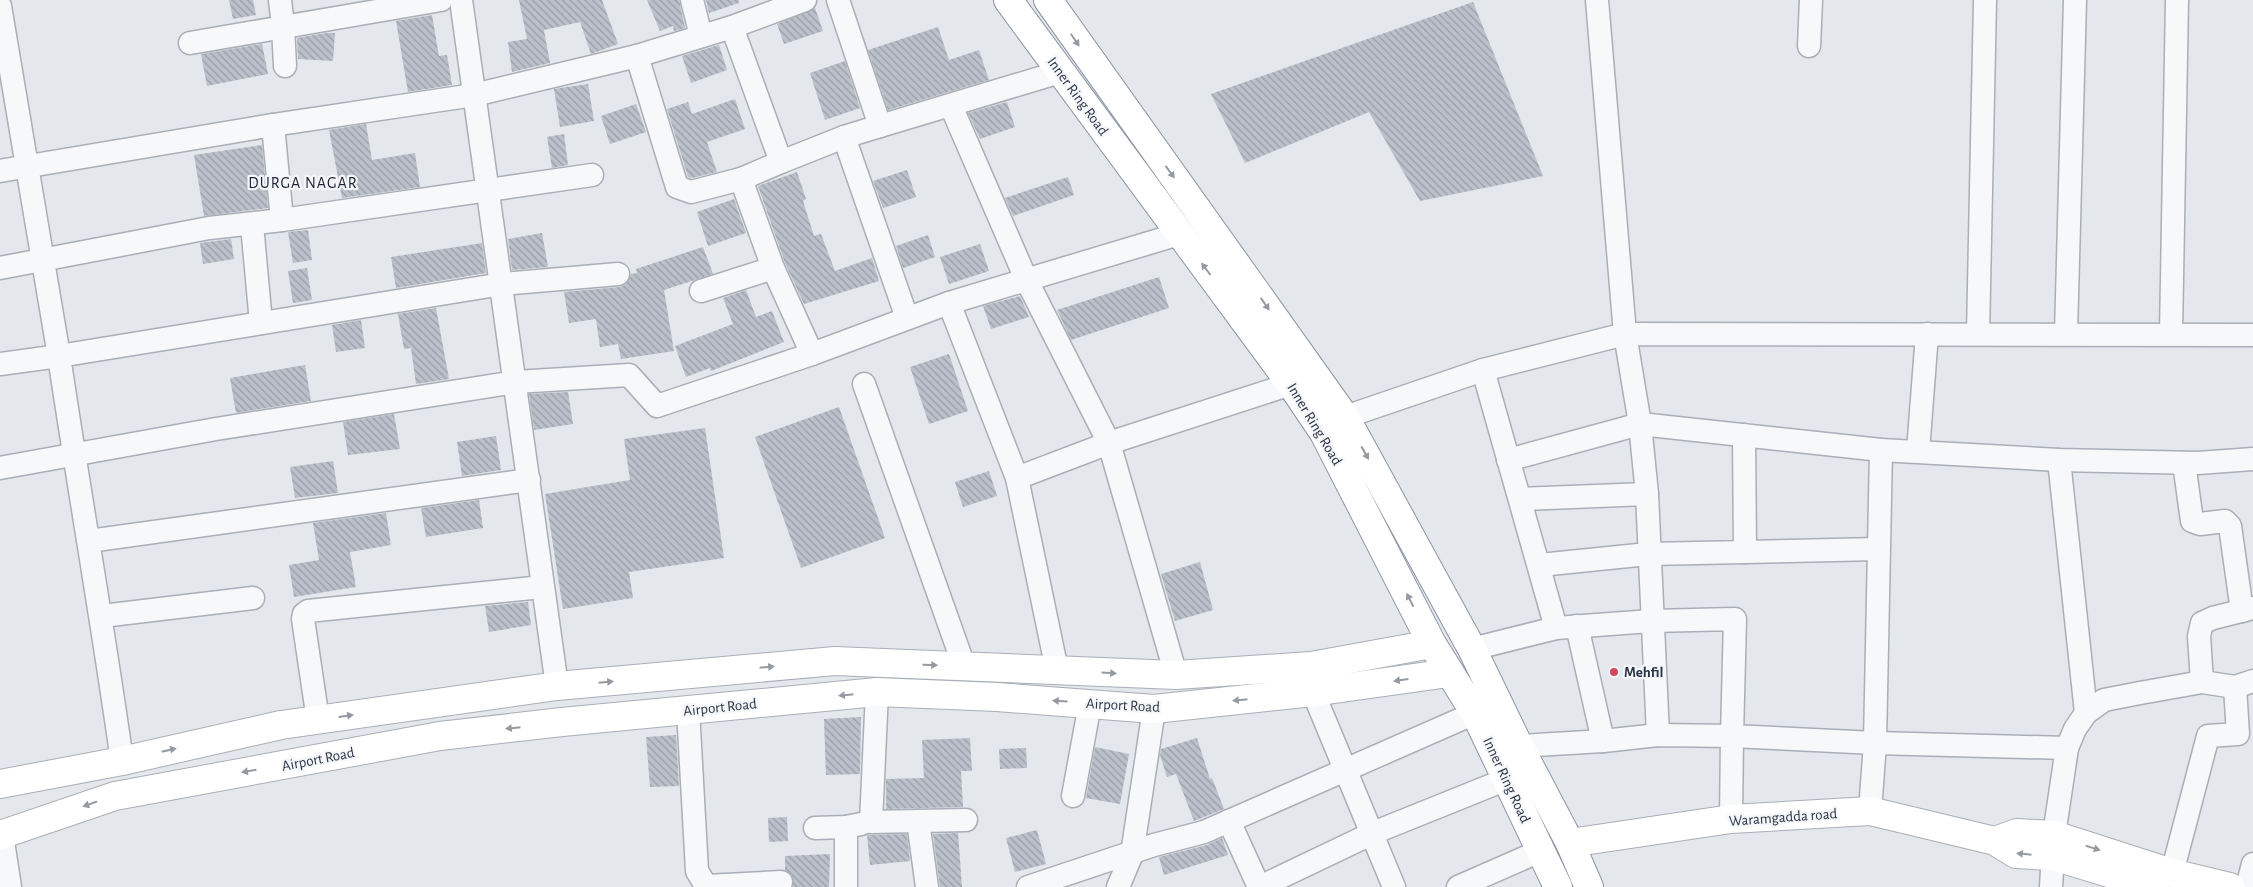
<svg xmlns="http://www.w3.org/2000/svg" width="2253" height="887" font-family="'Alegreya Sans',sans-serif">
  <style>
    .building { fill: url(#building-back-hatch) }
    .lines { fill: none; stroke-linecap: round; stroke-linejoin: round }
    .street-casing { stroke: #a9aeb7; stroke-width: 25 }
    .secondary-casing { stroke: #a9aeb7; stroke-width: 30 }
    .highway-casing { stroke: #8b94a3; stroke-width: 30 }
    .street { stroke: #f7f8fa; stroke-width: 22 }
    .secondary { stroke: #fff; stroke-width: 28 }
    .highway { stroke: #fff; stroke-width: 28 }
    .oneway { fill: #959aa2 }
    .poi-dot { fill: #d1495b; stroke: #f4f6f9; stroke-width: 2 }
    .labels { text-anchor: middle; stroke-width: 4.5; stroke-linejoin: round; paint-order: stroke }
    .street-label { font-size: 15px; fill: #2b3445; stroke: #f4f6f9 }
    .poi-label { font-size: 15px; font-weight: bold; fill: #2b3445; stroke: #f4f6f9; text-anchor: start }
    .neighbourhood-label { font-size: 16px; letter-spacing: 1px; fill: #1d2536; stroke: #f4f6f9 }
  </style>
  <defs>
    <pattern id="building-back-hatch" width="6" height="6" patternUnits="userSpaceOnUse" patternTransform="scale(1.25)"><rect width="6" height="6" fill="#bbc0ca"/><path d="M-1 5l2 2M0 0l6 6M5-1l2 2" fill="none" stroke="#989da6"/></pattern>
  </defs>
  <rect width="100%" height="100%" fill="#e4e7ec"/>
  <!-- building -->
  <g class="building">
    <path d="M229,0H253L256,15L233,19Z"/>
    <path d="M519,0H602L618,44L591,54L580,22L544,30L550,63L512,72L508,42L527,39Z"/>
    <path d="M647,0H679L685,28L674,31L673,26L660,31Z"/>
    <path d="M706,0H739V3L709,13Z"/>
    <path d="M1473,2L1543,176L1420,201L1369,112L1245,163L1211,94Z"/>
    <path d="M815,8L823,31L784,44L777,24Z"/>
    <path d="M432,15L439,56L447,55L452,85L408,92L396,21Z"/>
    <path d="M938,27L949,60L979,50L989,80L888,110L868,50Z"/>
    <path d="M326,33H335L333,61L298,59L297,38Z"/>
    <path d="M262,44L268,74L207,86L201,54Z"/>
    <path d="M719,45L727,70L691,83L682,56Z"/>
    <path d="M845,61L860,108L825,120L810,73Z"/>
    <path d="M588,84L594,121L560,127L554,89Z"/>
    <path d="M735,99L745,129L707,142L717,172L692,178L688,177L667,109L688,102L692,114Z"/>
    <path d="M1007,102L1015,127L980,139L968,113Z"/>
    <path d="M636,104L646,132L610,144L601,116Z"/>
    <path d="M366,124L372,160L415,153L420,187L342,198L329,130Z"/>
    <path d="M564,134L568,165L552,168L547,137Z"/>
    <path d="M262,145L268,208L204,216L194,155Z"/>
    <path d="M907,170L916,197L883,208L873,181Z"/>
    <path d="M797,172L806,199L803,201L814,236L821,234L835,271L872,258L879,281L804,304L785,263L758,186Z"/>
    <path d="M1068,177L1074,195L1013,216L1005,198Z"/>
    <path d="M734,199L746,233L708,246L697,212Z"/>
    <path d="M308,230L312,260L293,263L288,232Z"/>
    <path d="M542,233L548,267L512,270L508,239Z"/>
    <path d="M928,235L935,257L903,268L896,246Z"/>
    <path d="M231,239L234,259L203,264L200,243Z"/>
    <path d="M482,243L486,273L396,288L391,257Z"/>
    <path d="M980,244L989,271L949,284L940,257Z"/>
    <path d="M703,247L713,274L664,290L674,351L621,359L618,344L600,347L596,319L569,323L564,292L620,287L626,284L631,274L637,273L636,269Z"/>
    <path d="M307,268L312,300L293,303L288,271Z"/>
    <path d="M1159,277L1169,308L1071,340L1057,310Z"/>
    <path d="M746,290L756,317L772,311L784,342L711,371L710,368L686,377L675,346L733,324L723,298Z"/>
    <path d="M1020,296L1029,317L991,329L983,306Z"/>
    <path d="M436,308L449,379L416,384L411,348L404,349L398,314Z"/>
    <path d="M361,320L365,348L336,352L332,325Z"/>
    <path d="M949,354L968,411L929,424L910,367Z"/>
    <path d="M305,365L311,401L236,413L230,378Z"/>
    <path d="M568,392L573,424L534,430L529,394Z"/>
    <path d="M839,407L885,538L801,568L755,437Z"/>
    <path d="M394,414L400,449L348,455L343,422Z"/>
    <path d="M705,428L724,558L629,572L633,598L563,609L545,494L630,480L624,439Z"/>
    <path d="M496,436L501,470L462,476L457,442Z"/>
    <path d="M333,461L338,493L295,498L290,467Z"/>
    <path d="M989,471L997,496L963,507L955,482Z"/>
    <path d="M479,500L483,528L426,537L421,508Z"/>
    <path d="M386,513L391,545L350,552L356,587L294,597L289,565L319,560L313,523Z"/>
    <path d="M1200,562L1213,610L1175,621L1161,574Z"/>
    <path d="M528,602L531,625L489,632L485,606Z"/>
    <path d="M861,717L860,774L826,775L824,719Z"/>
    <path d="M676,735L679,786L650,787L646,737Z"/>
    <path d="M970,738L972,771H961L963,807L886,809V779L924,778L922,740Z"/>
    <path d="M1197,738L1210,779L1212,778L1224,809L1194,821L1176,774L1167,777L1160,755L1161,749Z"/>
    <path d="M1095,747L1129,754L1120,804L1086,798Z"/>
    <path d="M1026,748L1027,768L1000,769L999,749Z"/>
    <path d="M787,817L788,841L769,842L768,818Z"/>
    <path d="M1037,830L1046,864L1015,872L1006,838Z"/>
    <path d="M958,833L962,887H940L933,834Z"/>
    <path d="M907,834L910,861L870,865L867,835Z"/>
    <path d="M1222,838L1228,855L1164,875L1159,857L1207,845Z"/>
    <path d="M830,854L829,887H793L792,875L785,870V856Z"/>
  </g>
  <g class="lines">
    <!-- street casing -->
    <g class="street-casing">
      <g id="street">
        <path d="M280,0L283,26L285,66"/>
        <path d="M461,0L557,686"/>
        <path d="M692,0L701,36"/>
        <path d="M838,0L880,126L1060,72"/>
        <path d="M1597,0L1625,334L1640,424L1647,494L1658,735"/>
        <path d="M0,6L59,356L0,364"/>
        <path d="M732,27L781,162L844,137L880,126"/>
        <path d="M190,43L441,0"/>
        <path d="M1809,46L1811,0"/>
        <path d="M637,56L677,187L691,192L741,179L781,162"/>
        <path d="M951,106L1026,279L1109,443L1176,675"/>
        <path d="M844,137L907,318"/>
        <path d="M0,171L273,125L474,95L637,56L732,27L805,0"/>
        <path d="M741,179L773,268L812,354"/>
        <path d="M282,220L592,175"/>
        <path d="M252,225L261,323"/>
        <path d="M0,268L209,228L282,220L273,125"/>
        <path d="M701,291L773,268"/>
        <path d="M949,303L1017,478L1057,670"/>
        <path d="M1978,334L1985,0"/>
        <path d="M2066,334L2075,0"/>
        <path d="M2171,334L2177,0"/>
        <path d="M1483,370L1556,628"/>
        <path d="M864,384L964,666"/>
        <path d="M1345,417L1483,370L1625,334L2253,335"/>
        <path d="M1918,451L1927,334"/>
        <path d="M1508,460L1640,424L1881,450L2059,460L2198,463L2253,459"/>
        <path d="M2059,460L2086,713"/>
        <path d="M2184,463L2192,521L2200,524L2225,521L2230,526L2242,611"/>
        <path d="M0,468L216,429L516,382L629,375L657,406L812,354L949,303L1179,234"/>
        <path d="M1017,478L1109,443L1291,384"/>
        <path d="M1521,499L1647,494"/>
        <path d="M89,541L529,480"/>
        <path d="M1745,552L1878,549"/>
        <path d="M1540,565L1648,554L1745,552L1744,435"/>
        <path d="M102,616L253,598"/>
        <path d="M1577,626L1603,741"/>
        <path d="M1472,649L1556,628L1651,621L1735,619L1732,736L1875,743L2067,748"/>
        <path d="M2202,682L2199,636L2202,623L2213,618L2253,608"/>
        <path d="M877,692L871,822L966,820"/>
        <path d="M1313,692L1394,887"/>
        <path d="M688,710L697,871L706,886L781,882"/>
        <path d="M318,720L303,619L304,614L308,611L542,587"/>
        <path d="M1519,746L1603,741L1658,735L1732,736L1731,819"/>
        <path d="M122,761C103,625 79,491 59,356L502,284L618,274"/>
        <path d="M1073,796L1090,704"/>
        <path d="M1870,811L1875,743L1881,450"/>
        <path d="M918,821L927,887"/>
        <path d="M1229,821L1259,887"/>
        <path d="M815,828L846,827L861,824"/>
        <path d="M2,835L10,887"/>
        <path d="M2172,873L2208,736L2238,734L2235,687"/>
        <path d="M846,887V827"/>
        <path d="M1028,887L1154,845L1204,832L1475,713"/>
        <path d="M1118,887L1132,854L1154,709"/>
        <path d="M1260,887L1373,833L1507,779"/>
        <path d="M1458,887L1540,851"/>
        <path d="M2051,887L2054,835L2067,748L2075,729L2086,713L2104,700L2140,693L2202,682L2235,687L2253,681"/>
        <path d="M2247,887L2253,864"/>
      </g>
    </g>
    <!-- secondary casing -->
    <g class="secondary-casing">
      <g id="secondary">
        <path d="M0,784L122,761L281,725L557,686L835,661L1176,675L1311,666L1432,644"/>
        <path d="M0,835L115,796L440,736L562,722L877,692L997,697L1154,709L1313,692L1449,673"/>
        <path d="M1995,841L2017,833L2054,835L2172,873L2230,887"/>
        <path d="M1570,843L1731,819L1870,811L1995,841L2016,854L2053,856L2155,887"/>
      </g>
    </g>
    <!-- highway casing -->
    <g class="highway-casing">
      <g id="highway">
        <path d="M1008,0L1291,384L1324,433L1432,644L1475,713L1558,887"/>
        <path d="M1048,0L1345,417L1472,649L1519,746L1570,843L1589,887"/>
      </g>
    </g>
    <!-- street -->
    <use href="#street" class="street"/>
    <!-- secondary -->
    <use href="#secondary" class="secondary"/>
    <!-- highway -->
    <use href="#highway" class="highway"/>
  </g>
  <!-- one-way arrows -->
  <defs><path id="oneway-solid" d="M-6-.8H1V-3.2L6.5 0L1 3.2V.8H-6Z" transform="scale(1.25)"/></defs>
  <g class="oneway">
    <use href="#oneway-solid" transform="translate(1075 40) rotate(56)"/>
    <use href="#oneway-solid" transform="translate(1170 172) rotate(54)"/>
    <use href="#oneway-solid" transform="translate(1206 269) rotate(-127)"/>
    <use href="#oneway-solid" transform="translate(1265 304) rotate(55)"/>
    <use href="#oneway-solid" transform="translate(1365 453) rotate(61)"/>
    <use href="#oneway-solid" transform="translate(1410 600) rotate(-117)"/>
    <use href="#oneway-solid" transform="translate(930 665) rotate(2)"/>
    <use href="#oneway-solid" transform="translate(767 667) rotate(-5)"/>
    <use href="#oneway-solid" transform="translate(1109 673) rotate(3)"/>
    <use href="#oneway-solid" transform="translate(1401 680) rotate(172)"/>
    <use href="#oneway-solid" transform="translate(606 682) rotate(-5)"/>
    <use href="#oneway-solid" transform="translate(846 695) rotate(174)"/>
    <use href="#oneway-solid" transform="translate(1240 700) rotate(174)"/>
    <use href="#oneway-solid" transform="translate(1060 701) rotate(-176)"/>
    <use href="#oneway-solid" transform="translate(346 716) rotate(-8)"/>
    <use href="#oneway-solid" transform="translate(513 728) rotate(174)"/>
    <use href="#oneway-solid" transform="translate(169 750) rotate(-13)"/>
    <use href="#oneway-solid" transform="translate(249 771) rotate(170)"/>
    <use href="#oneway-solid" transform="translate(90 804) rotate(161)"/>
    <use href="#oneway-solid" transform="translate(2093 848) rotate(17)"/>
    <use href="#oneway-solid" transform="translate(2024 854) rotate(-174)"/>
  </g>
  <!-- markers -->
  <circle class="poi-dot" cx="1614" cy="672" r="5"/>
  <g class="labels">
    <!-- street labels -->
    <g class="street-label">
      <text transform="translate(1078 96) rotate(54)" y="5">Inner Ring Road</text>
      <text transform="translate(1315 424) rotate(59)" y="5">Inner Ring Road</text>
      <text transform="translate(1123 705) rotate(3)" y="5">Airport Road</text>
      <text transform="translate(720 707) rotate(-6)" y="5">Airport Road</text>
      <text transform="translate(318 759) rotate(-11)" y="5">Airport Road</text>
      <text transform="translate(1507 780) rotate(65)" y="5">Inner Ring Road</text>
      <text transform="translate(1783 817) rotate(-4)" y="5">Waramgadda road</text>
    </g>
    <!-- poi labels -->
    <g class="poi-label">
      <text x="1624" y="677">Mehfil</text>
    </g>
    <!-- neighbourhood labels -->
    <g class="neighbourhood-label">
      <text x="303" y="188">DURGA NAGAR</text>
    </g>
  </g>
</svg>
